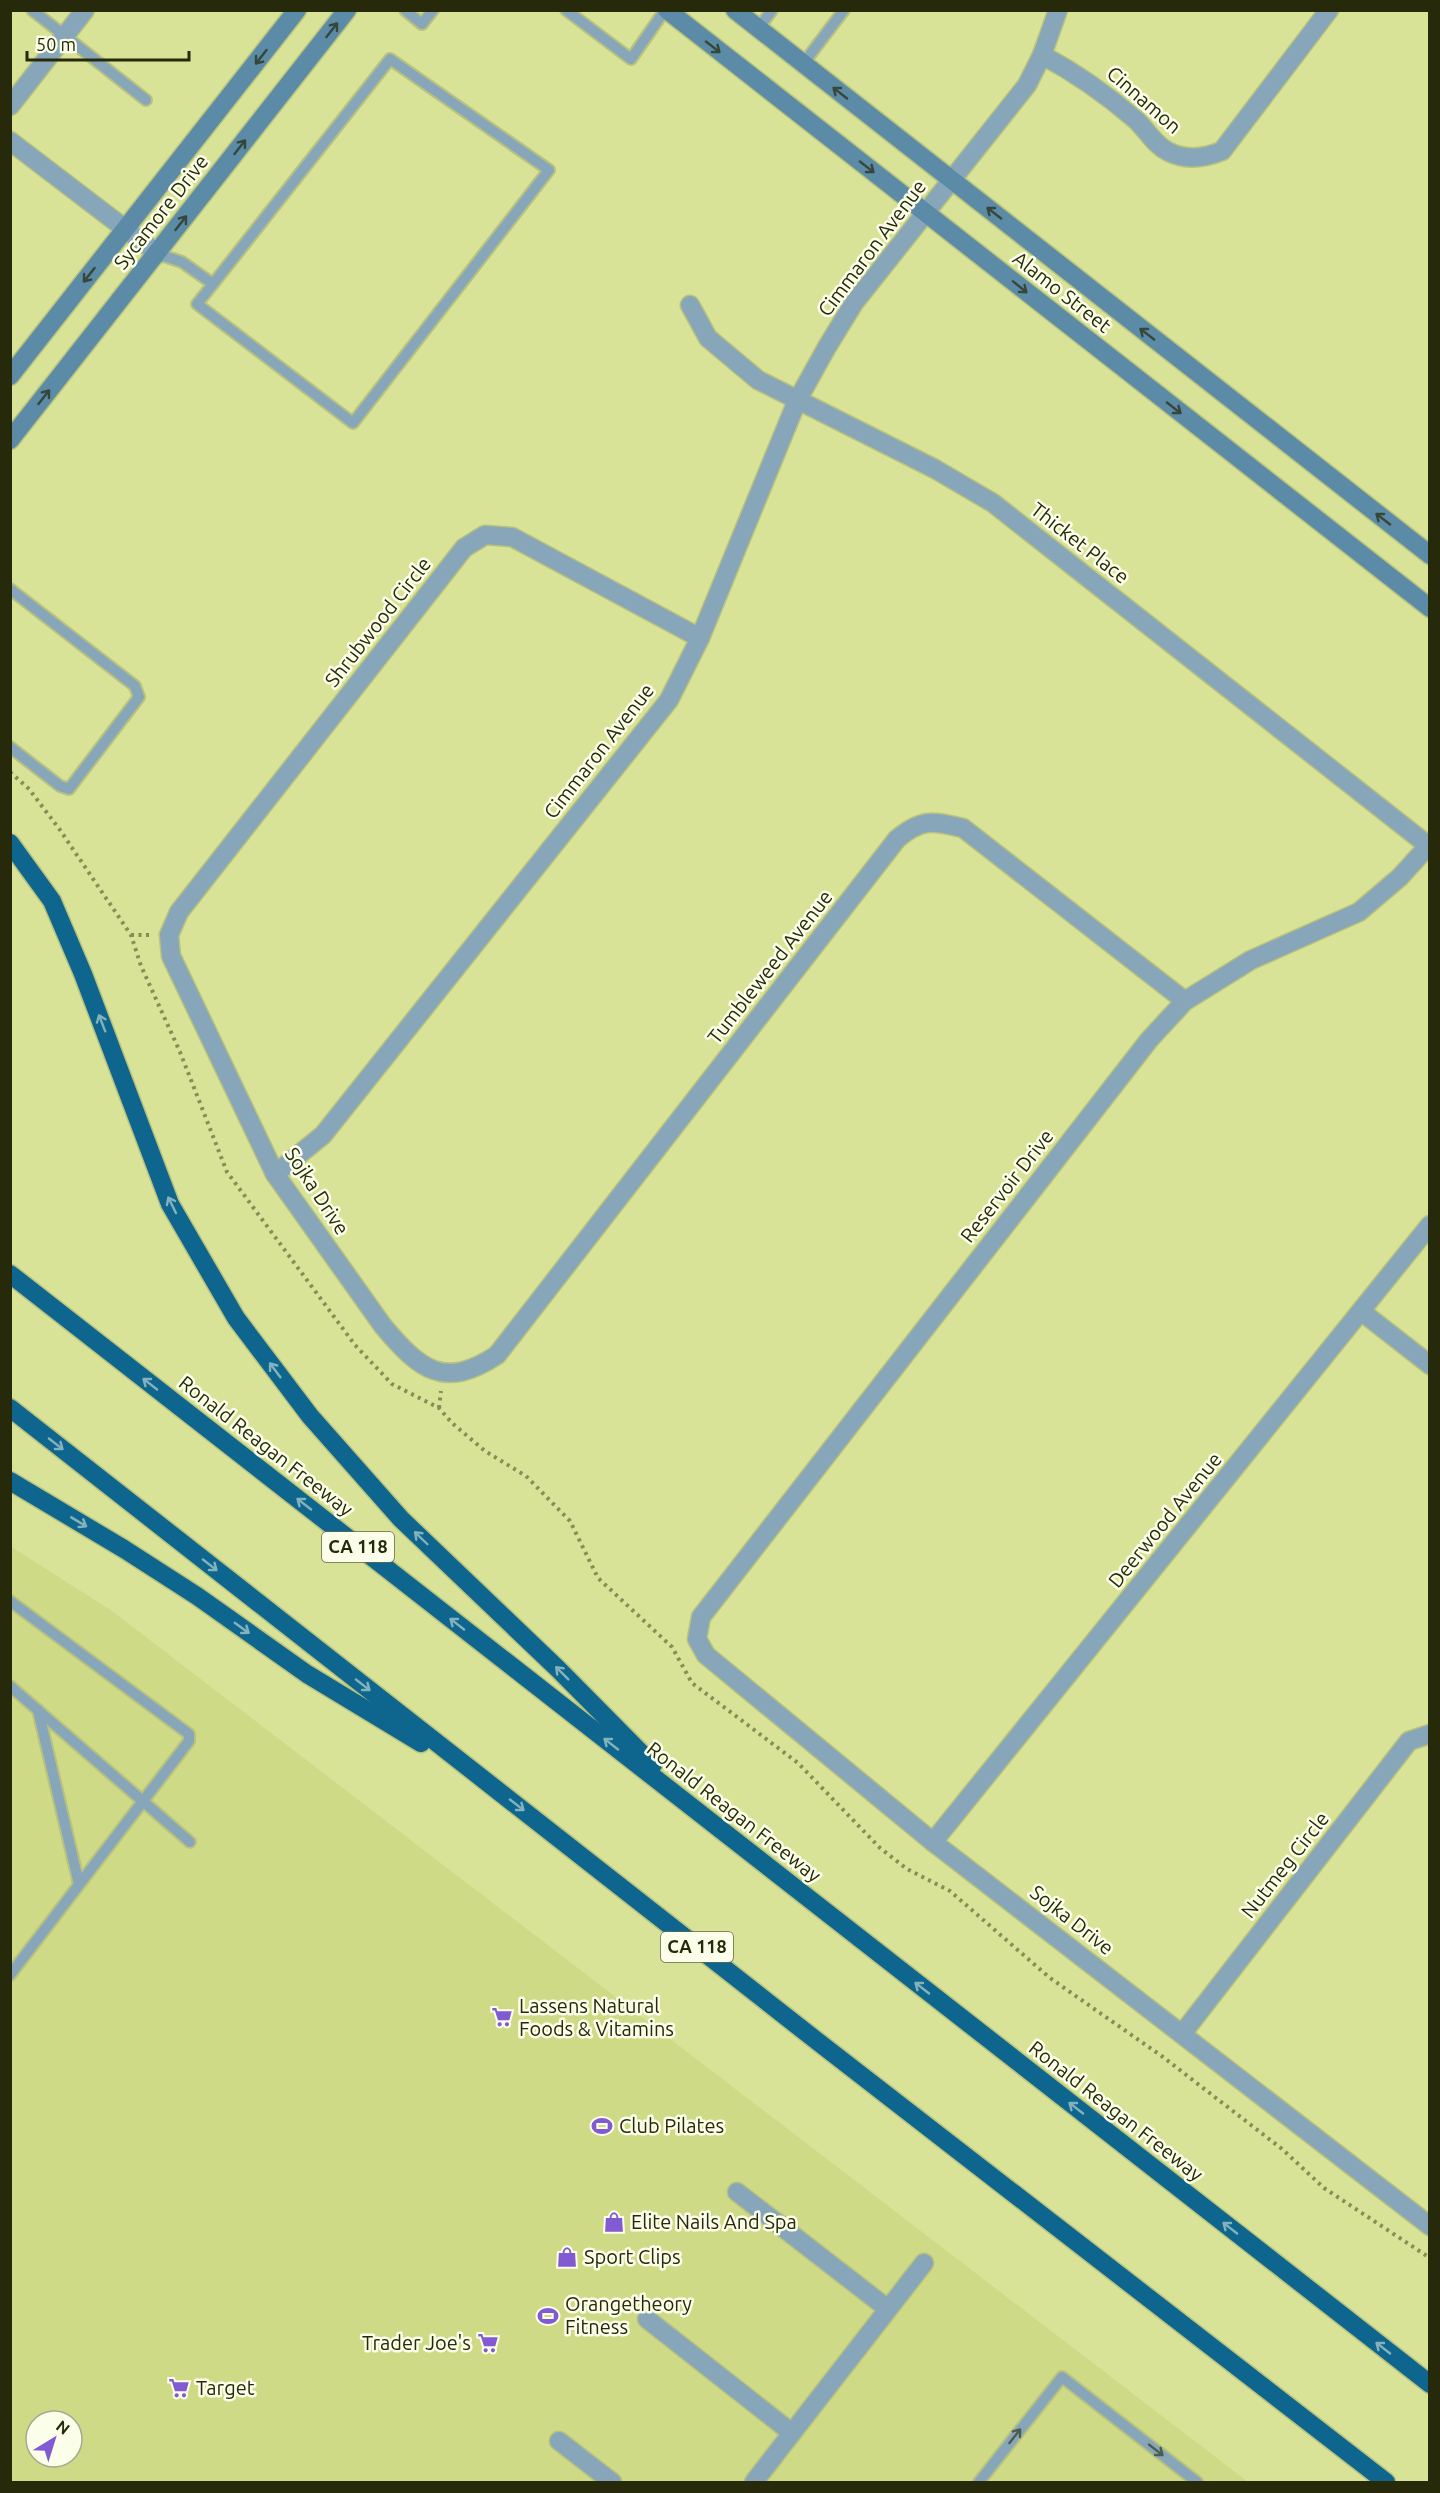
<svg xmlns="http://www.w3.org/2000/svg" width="1440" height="2493" font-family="Ubuntu,sans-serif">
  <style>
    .built { fill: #ceda86; fill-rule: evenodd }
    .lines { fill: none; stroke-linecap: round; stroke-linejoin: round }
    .service-casing { stroke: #b8c27e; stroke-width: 14 }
    .minor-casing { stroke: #b8c27e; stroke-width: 21 }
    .secondary-casing { stroke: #b8c27e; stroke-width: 21 }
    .motorway-casing { stroke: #b8c27e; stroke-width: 21 }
    .path { stroke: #868e56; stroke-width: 4; stroke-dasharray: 3 4.5; stroke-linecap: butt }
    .service { stroke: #87a6b9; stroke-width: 10 }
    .minor { stroke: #87a6b9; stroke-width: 18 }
    .secondary { stroke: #5b8ba7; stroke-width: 18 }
    .motorway { stroke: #0e668e; stroke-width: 18 }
    .oneway { stroke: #36473a }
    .oneway2 { stroke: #84b2bc }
    .oneway3 { stroke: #4d5c51 }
    .labels { text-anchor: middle; stroke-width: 5; stroke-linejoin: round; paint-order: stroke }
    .shield { fill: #fbffe9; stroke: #666a4e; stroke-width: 1.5 }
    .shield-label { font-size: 18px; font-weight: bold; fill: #262a0b }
    .street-label { font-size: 20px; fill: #262a0b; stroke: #fbffe9 }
    .poi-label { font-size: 20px; fill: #262a0b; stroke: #fbffe9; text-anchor: start }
  </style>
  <rect width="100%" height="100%" fill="#d8e397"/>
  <!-- built -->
  <path class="built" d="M10,1546L112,1611L1248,2482H11ZM36,2421H72V2457H36Z"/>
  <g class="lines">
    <!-- service casing -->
    <g class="service-casing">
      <g id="service">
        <path d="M32,10L146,100"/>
        <path d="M405,10L422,24L433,10"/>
        <path d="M566,10L631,59L665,10"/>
        <path d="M758,29L772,10"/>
        <path d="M803,64L844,10"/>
        <path d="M158,254L182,262L213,284L197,304L353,423L549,170L390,59L213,284"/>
        <path d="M10,589L135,686L139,697L69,789L60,786L10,747"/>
        <path d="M10,1601L189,1734V1741L10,1975"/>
        <path d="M10,1686L190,1842"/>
        <path d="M38,1710L79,1884"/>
        <path d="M979,2482L1062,2377L1197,2482"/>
      </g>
    </g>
    <!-- minor casing -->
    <g class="minor-casing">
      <g id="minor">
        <path d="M1042,55C1076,73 1107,95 1136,120C1148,131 1154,145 1169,152C1187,161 1205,158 1222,151L1329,10"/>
        <path d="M10,106L85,10"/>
        <path d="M10,141L158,254"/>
        <path d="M690,305L708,338L758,380L935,469L993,503L1430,847"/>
        <path d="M700,638L512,537L485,535L464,548L179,912L169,935L171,956L275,1174L383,1326C420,1370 444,1390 497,1355L897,839C922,818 932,821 963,828L1185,1001"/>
        <path d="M1430,844L1400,877L1359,912L1251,960L1185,1001L1149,1040L701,1617L697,1639L706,1655L933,1842L1430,2226"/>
        <path d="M275,1174L323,1135L669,700L700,638L797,401L827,347L854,303L1027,85L1042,55L1058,10"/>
        <path d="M1362,1312L1430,1365"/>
        <path d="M933,1842L1430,1225"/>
        <path d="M1182,2034L1409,1741L1430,1734"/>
        <path d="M737,2192L888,2309"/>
        <path d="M647,2319L792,2433"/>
        <path d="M559,2441L612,2482"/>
        <path d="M754,2482L924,2263"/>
      </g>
    </g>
    <!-- secondary casing -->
    <g class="secondary-casing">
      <g id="secondary">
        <path d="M667,10L1430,608"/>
        <path d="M735,10L1430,555"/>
        <path d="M10,376L297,10"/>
        <path d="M10,440L347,10"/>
      </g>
    </g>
    <!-- motorway casing -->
    <g class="motorway-casing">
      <g id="motorway">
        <path d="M10,843L52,901L83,974L170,1204L236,1318L310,1416L401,1519L558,1669L653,1765"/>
        <path d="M10,1274L1430,2384"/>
        <path d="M10,1408L817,2041L1386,2482"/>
        <path d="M10,1481L124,1549L197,1596L307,1674L421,1743"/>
      </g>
    </g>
    <!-- path -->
    <g class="path">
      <path d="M10,772L29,789L60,830L131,935L141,966L180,1052L227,1172L355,1345L392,1384L439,1408L452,1423L485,1451L526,1476L570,1521L598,1578L672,1647L692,1683L798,1763L880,1848L907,1869L950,1891L1050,1978L1163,2057L1282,2149L1324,2188L1430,2258"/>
      <path d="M131,935H151"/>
      <path d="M439,1408L441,1391"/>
    </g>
    <!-- service -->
    <use href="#service" class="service"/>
    <!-- minor -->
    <use href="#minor" class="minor"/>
    <!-- secondary -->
    <use href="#secondary" class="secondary"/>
    <!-- motorway -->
    <use href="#motorway" class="motorway"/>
  </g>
  <!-- one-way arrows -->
  <defs><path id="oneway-shaft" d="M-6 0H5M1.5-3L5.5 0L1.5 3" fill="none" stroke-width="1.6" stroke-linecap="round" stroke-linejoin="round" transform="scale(1.5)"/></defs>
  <g class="oneway">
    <use href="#oneway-shaft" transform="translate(332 30) rotate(-52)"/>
    <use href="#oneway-shaft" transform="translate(713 47) rotate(38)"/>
    <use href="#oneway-shaft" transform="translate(261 57) rotate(128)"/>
    <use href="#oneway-shaft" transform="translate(840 93) rotate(-142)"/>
    <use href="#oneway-shaft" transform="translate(240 147) rotate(-52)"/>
    <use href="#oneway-shaft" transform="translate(867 167) rotate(38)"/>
    <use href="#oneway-shaft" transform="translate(994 213) rotate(-142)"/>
    <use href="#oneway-shaft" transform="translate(181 223) rotate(-52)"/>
    <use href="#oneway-shaft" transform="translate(89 275) rotate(128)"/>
    <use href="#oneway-shaft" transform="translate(1020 287) rotate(39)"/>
    <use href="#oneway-shaft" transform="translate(1147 334) rotate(-142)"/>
    <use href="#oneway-shaft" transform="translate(44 397) rotate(-52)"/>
    <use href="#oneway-shaft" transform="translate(1174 408) rotate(38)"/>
    <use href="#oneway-shaft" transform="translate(1383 519) rotate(-142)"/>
  </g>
  <g class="oneway2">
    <use href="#oneway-shaft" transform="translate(102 1023) rotate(-111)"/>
    <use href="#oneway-shaft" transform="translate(172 1205) rotate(-116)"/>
    <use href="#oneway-shaft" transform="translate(275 1370) rotate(-127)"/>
    <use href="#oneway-shaft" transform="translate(150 1384) rotate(-142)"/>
    <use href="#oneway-shaft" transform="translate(56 1444) rotate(38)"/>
    <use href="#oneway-shaft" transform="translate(304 1504) rotate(-142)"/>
    <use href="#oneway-shaft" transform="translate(79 1522) rotate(31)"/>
    <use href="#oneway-shaft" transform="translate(421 1538) rotate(-136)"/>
    <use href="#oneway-shaft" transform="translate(210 1565) rotate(38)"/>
    <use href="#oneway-shaft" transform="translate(457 1624) rotate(-142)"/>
    <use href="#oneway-shaft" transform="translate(242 1628) rotate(36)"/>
    <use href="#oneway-shaft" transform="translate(562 1673) rotate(-135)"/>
    <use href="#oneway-shaft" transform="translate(363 1685) rotate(38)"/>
    <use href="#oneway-shaft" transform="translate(611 1744) rotate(-142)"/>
    <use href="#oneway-shaft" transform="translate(517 1805) rotate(38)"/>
    <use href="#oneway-shaft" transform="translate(922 1988) rotate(-142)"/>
    <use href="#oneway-shaft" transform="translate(1076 2108) rotate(-142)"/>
    <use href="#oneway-shaft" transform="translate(1230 2228) rotate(-142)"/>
    <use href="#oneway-shaft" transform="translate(1383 2348) rotate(-142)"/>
  </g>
  <g class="oneway3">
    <use href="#oneway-shaft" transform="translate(1015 2436) rotate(-52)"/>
    <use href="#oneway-shaft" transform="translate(1156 2450) rotate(38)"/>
  </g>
  <!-- icons -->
  <defs>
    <g id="supermarket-bare" transform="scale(1.62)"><path d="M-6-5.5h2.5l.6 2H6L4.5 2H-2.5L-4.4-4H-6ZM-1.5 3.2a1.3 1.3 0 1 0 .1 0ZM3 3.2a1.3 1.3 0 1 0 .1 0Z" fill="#825ad4" stroke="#fbffe9" stroke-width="2.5" paint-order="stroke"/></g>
    <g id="stadium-bare" transform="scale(1.62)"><path d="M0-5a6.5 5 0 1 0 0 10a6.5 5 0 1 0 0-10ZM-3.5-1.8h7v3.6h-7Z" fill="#825ad4" stroke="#fbffe9" stroke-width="2.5" paint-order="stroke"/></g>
    <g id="shop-bare" transform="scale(1.62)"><path d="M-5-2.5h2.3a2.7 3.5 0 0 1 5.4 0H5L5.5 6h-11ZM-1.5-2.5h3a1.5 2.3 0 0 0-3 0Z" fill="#825ad4" stroke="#fbffe9" stroke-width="2.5" paint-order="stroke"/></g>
  </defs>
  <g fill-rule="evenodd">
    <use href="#supermarket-bare" x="502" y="2017"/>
    <use href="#stadium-bare" x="602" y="2126"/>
    <use href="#shop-bare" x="614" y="2222"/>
    <use href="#shop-bare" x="567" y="2257"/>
    <use href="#stadium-bare" x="548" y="2316"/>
    <use href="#supermarket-bare" x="488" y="2343"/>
    <use href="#supermarket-bare" x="179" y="2388"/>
  </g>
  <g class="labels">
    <!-- shield labels -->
    <g class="shield">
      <rect x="322" y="1532" width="72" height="30" rx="4.5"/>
      <rect x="661" y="1932" width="72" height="30" rx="4.5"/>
    </g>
    <g class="shield-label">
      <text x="358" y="1553">CA 118</text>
      <text x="697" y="1953">CA 118</text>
    </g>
    <!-- street labels -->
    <g class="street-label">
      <text transform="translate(1144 100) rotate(41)" y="7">Cinnamon</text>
      <text transform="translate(161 212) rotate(-52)" y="7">Sycamore Drive</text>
      <text transform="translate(872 248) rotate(-53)" y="7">Cimmaron Avenue</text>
      <text transform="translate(1062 292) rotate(38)" y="7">Alamo Street</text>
      <text transform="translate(1080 543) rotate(38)" y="7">Thicket Place</text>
      <text transform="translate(378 622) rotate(-52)" y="7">Shrubwood Circle</text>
      <text transform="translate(599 751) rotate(-52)" y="7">Cimmaron Avenue</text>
      <text transform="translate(770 967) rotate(-52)" y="7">Tumbleweed Avenue</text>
      <text transform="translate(1007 1186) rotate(-52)" y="7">Reservoir Drive</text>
      <text transform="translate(317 1191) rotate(57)" y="7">Sojka Drive</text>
      <text transform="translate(266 1446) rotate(38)" y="7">Ronald Reagan Freeway</text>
      <text transform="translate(1165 1520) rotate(-51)" y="7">Deerwood Avenue</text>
      <text transform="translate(734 1812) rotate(38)" y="7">Ronald Reagan Freeway</text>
      <text transform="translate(1285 1865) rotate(-52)" y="7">Nutmeg Circle</text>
      <text transform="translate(1072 1920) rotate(38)" y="7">Sojka Drive</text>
      <text transform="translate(1116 2111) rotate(38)" y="7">Ronald Reagan Freeway</text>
    </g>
    <!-- poi labels -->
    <g class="poi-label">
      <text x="519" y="2013">Lassens Natural<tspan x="519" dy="23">Foods &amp; Vitamins</tspan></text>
      <text x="619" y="2133">Club Pilates</text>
      <text x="631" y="2229">Elite Nails And Spa</text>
      <text x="584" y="2264">Sport Clips</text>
      <text x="565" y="2311">Orangetheory<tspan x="565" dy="23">Fitness</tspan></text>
      <text x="471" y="2350" text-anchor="end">Trader Joe's</text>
      <text x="196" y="2395">Target</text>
    </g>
  </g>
  <!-- border -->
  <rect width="1440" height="2493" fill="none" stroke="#262a0b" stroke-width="24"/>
  <!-- north arrow -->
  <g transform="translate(54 2439) rotate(38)"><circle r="28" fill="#fbffe9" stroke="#a6aa90" stroke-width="1.5"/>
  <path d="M0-4.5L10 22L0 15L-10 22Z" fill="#825ad4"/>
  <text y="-9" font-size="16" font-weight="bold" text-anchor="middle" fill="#262a0b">N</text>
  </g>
  <!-- scale -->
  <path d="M27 51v9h162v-9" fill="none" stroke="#262a0b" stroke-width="3"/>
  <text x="36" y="51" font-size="18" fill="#262a0b" stroke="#fbffe9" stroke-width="4.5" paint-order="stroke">50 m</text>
</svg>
